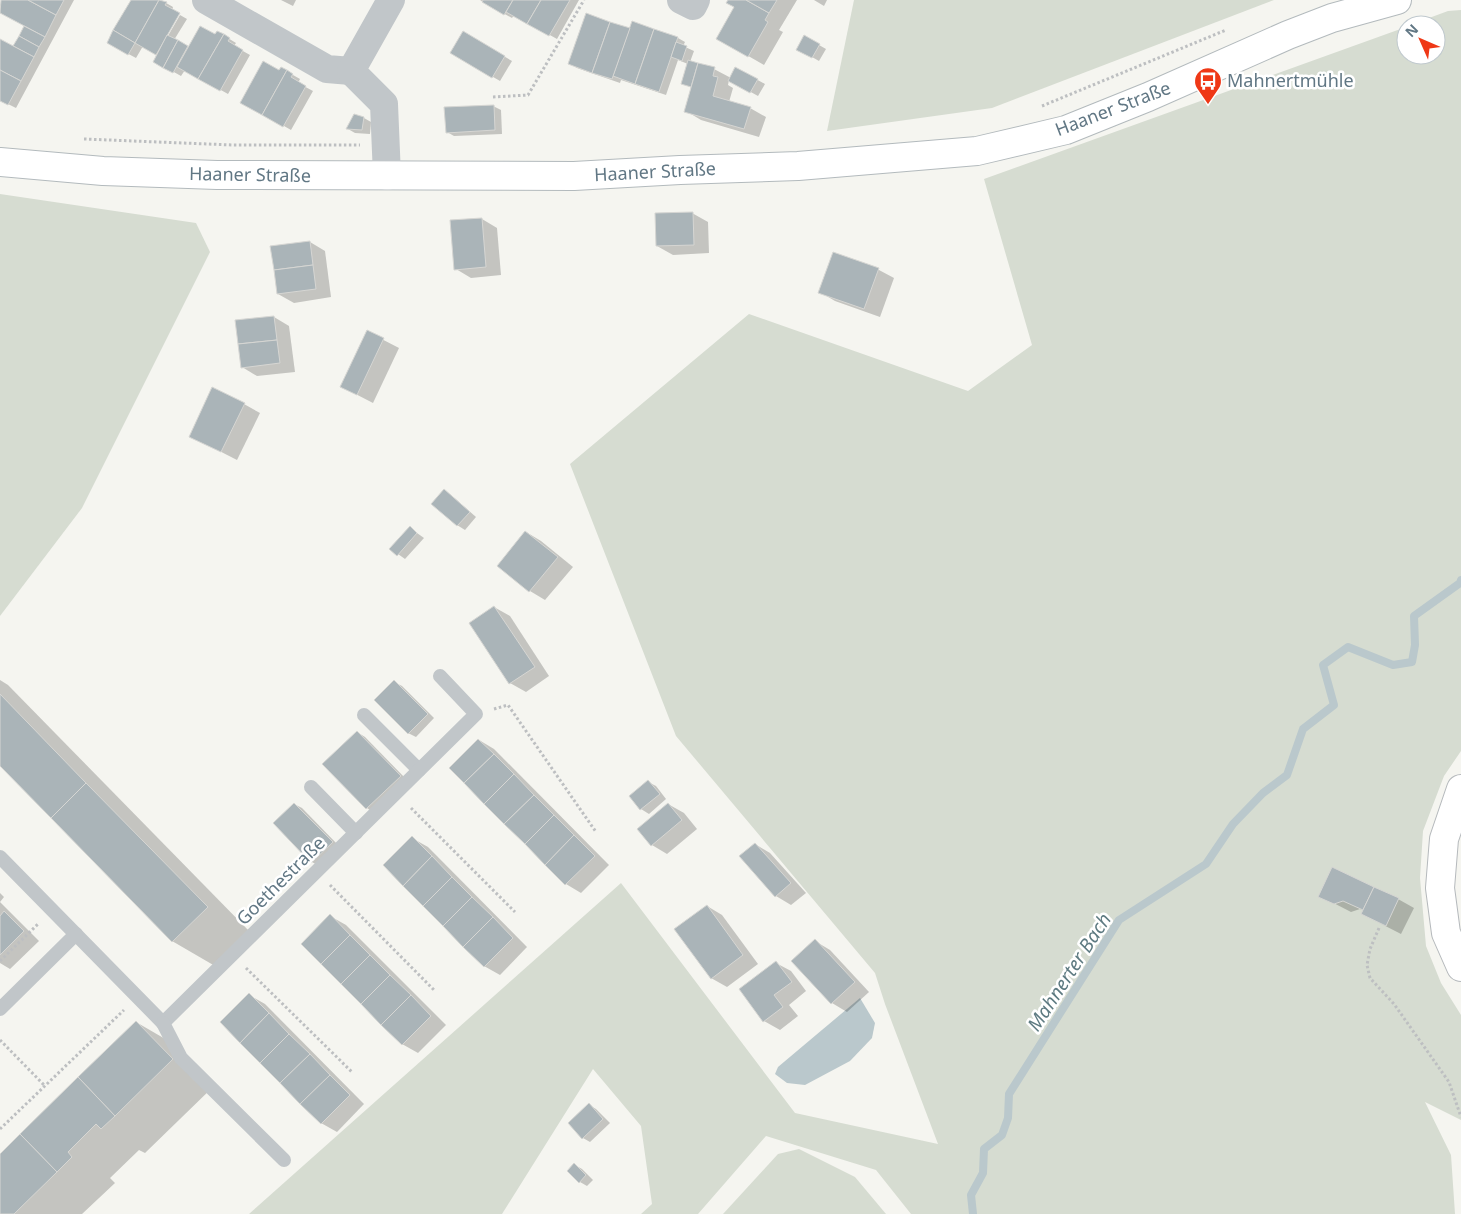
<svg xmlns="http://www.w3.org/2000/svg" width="1461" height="1214" font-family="'Noto Sans',sans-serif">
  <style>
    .green { fill: #d6dcd1 }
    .water { fill: #bac8cc }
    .shadow { fill: #0003 }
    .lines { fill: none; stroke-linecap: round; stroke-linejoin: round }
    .stream { stroke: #bac8cc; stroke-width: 8 }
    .building { fill: #aab4b8; stroke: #d6d6d3 }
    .secondary-casing { stroke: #b3babd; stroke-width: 30 }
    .highway-casing { stroke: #b5b9bc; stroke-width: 30 }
    .path { stroke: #bdbfc1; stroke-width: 3; stroke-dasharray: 2.5 2.5; stroke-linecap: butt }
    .lane { stroke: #c1c6c9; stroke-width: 14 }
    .street { stroke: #c1c6c9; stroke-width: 28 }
    .secondary { stroke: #fff; stroke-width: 28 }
    .highway { stroke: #fff; stroke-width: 28 }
    .labels { text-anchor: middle; stroke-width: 5; stroke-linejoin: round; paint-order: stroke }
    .poi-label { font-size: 18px; fill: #617784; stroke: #fff; text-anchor: start }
    .street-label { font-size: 18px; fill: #617784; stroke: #fff }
    .water-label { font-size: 19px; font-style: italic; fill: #5d7a81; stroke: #fff }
  </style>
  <rect width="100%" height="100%" fill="#f5f5f0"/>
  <!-- green -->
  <g class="green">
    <path d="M854,0H1274L992,108L827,131Z"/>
    <path d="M1461,10V751L1444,776L1423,831L1420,878L1426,946L1441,983L1461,1015V1120L1425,1102L1451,1155L1455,1214H911L876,1170L766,1136L698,1214H641L652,1204L641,1126L593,1069L502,1214H249L621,883L795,1113L938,1144L885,1004L875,973L676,736L570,464L749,314L968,391L1032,345L984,179L1406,27V55H1436V25H1410L1448,11Z"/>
    <path d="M0,194L196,223L210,252L82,508L0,616Z"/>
    <path d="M799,1149L855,1177L886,1214H723L778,1154Z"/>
  </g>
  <!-- water -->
  <path class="water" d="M860,998L875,1023L872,1038L850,1061L805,1085L787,1083L775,1074L778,1067Z"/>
  <!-- shadow -->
  <g class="shadow">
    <path d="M3,0H74L16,108L0,100V41L14,48L26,25L0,11V5Z"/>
    <path d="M132,0H161L173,7L163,40L165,41L180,15L187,19L174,40L189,48L216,36L223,35L236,43L234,46L250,55L228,94L185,70L181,76L154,61L158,55L143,46L136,58L108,43Z"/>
    <path d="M281,0H296L293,6Z"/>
    <path d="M480,0H579L557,39L514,15L512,18Z"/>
    <path d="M729,0H797L779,30L783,32L764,65L717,38L735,7Z"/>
    <path d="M814,0H827L824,6Z"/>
    <path d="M631,30L678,38L685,42L683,46L694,51L690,62L714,69L731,78L736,68L765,84L758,96L729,80L728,85L733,88L729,102L750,108L766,117L759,137L701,120L686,111L692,88L682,83L688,64L678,60L666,95L621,80L620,83L577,68L569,63Z"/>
    <path d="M464,33L512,61L500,81L452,53Z"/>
    <path d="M805,37L826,49L819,61L798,49Z"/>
    <path d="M286,71L300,79L298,83L313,91L291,130L242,102L279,72Z"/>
    <path d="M493,106L501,110L502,134L454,136L447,132Z"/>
    <path d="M364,118L371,122L370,134L355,133L348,129Z"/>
    <path d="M692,213L708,222L709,253L673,255L657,246Z"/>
    <path d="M482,219L497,228L501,275L471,278L456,269Z"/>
    <path d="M310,242L325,251L331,297L294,303L278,294Z"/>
    <path d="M834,254L879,270L894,278L880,317L835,301L820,292Z"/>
    <path d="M274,317L289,326L295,372L257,376L242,367Z"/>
    <path d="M368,332L399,348L373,403L342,387Z"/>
    <path d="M244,404L260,413L237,460L190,436Z"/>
    <path d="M444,491L451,495L476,517L465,530L457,525Z"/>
    <path d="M410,528L424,538L405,559L391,549Z"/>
    <path d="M526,532L541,541L573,567L545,600L530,591L499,566Z"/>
    <path d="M494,607L510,616L549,676L526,692L510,683Z"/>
    <path d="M0,680L8,685L250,932L215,966L172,941L0,765Z"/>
    <path d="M394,682L402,686L434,718L416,737L408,733Z"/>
    <path d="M357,732L365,737L407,780L374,813L367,808L324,764Z"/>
    <path d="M479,740L494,749L609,865L581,893L566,884Z"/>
    <path d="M648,782L656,786L666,799L649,814L641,809L631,797Z"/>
    <path d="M294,804L302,808L339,846L319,866L312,862Z"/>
    <path d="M668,804L684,813L697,829L667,854L652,845Z"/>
    <path d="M412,838L428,847L527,947L500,975L484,966Z"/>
    <path d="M755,844L770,853L806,893L791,905L776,896L741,857Z"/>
    <path d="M0,893L4,897L0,902L39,941L10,969L0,963Z"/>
    <path d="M1320,896L1398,899L1414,908L1401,934L1362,914L1364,911L1360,909L1351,912Z"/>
    <path d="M707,906L722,915L758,964L727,987L711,978Z"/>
    <path d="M330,916L346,925L446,1025L418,1053L402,1044Z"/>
    <path d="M815,941L830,950L869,992L847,1012L832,1003Z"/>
    <path d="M776,963L791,971L806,991L789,1005L798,1016L780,1030L764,1021Z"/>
    <path d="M249,995L265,1004L364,1104L337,1132L321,1123Z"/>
    <path d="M136,1022L179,1047L215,1085L145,1153L139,1150L110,1178L115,1183L82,1214H0V1155Z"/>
    <path d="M589,1105L596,1109L610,1123L590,1142L583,1138Z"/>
    <path d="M575,1165L582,1169L593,1180L587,1186L580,1182Z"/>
  </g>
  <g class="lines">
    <!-- stream -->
    <path class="stream" d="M973,1214L971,1195L983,1173L984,1149L1002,1135L1008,1118L1009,1094L1119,920L1206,864L1233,824L1263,793L1287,775L1303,729L1334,705L1323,665L1348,647L1393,665L1412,662L1415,645L1414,616L1460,583L1461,580"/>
  </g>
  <!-- building -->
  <g class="building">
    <path d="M1,0H28L56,15L45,37L0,13Z"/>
    <path d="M28,0H64L56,15Z"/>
    <path d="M131,0H159L135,43L113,30Z"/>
    <path d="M159,0L167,2L165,5L180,13L156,55L135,43Z"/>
    <path d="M483,0H513L504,15L482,2Z"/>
    <path d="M513,0H541L527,24L506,12Z"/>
    <path d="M541,0H570L549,36L527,24Z"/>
    <path d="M728,0H746L769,13L765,20L768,22L748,57L716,39L734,7L726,3Z"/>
    <path d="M746,0H777L769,13Z"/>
    <path d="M586,13L610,22L592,73L568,64Z"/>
    <path d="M632,21L654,29L635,84L613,76Z"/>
    <path d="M610,22L630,28L612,79L592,73Z"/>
    <path d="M24,26L45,37L39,47L19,36Z"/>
    <path d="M200,26L215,34L217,31L224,34L198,79L177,67Z"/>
    <path d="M654,29L678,37L659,92L635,84Z"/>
    <path d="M113,30L135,43L128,55L107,43Z"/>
    <path d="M463,31L505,56L492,78L450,53Z"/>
    <path d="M224,34L230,38L228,41L243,50L220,91L198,79Z"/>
    <path d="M167,35L178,40L163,68L153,62Z"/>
    <path d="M804,35L820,44L812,58L796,50Z"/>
    <path d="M19,36L39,47L34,57L13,46Z"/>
    <path d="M0,39L34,57L21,81L0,70Z"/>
    <path d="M178,40L188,46L173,73L163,68Z"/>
    <path d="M676,42L687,46L682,61L671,57Z"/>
    <path d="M688,60L698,63L691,87L681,84Z"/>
    <path d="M263,61L279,70L281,67L287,70L262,115L240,103Z"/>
    <path d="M698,63L715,67L713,76L718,77L713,96L751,107L744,129L684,112Z"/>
    <path d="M735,67L758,79L750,93L728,81Z"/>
    <path d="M0,70L21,81L8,105L0,101Z"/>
    <path d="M287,70L293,74L291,77L306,86L283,127L262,115Z"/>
    <path d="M494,105L495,130L446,133L444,107Z"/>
    <path d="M354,114L364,117L362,130L346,129Z"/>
    <path d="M693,212L694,245L656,246L655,213Z"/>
    <path d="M482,218L486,267L454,270L450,220Z"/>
    <path d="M310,241L313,265L274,270L270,246Z"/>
    <path d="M833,252L879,268L864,309L818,293Z"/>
    <path d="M313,265L316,289L277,294L274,270Z"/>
    <path d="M274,316L277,340L238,344L235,320Z"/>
    <path d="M367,330L384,338L357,395L340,387Z"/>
    <path d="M277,340L280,363L241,368L238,344Z"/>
    <path d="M212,387L245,403L221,452L189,437Z"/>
    <path d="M444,489L470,512L457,526L431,504Z"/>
    <path d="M410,526L417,533L397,556L389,549Z"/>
    <path d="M525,531L558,557L529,592L497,566Z"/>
    <path d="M494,606L535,667L509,684L469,623Z"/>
    <path d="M394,680L428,714L408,734L374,700Z"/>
    <path d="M0,694L86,783L51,818L0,766Z"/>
    <path d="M357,731L401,776L366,809L322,764Z"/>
    <path d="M478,739L494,754L464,783L449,768Z"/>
    <path d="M494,754L514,774L484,804L464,783Z"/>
    <path d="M514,774L534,795L504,824L484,804Z"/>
    <path d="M648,780L660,794L640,810L629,796Z"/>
    <path d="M86,783L208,907L172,942L51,818Z"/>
    <path d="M534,795L554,815L525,844L504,824Z"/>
    <path d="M294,803L333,842L311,863L273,823Z"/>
    <path d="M668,803L682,820L651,846L637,829Z"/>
    <path d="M554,815L574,835L545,865L525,844Z"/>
    <path d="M574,835L595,856L565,885L545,865Z"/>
    <path d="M412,836L432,856L403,886L383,865Z"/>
    <path d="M755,843L791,883L775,897L739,856Z"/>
    <path d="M432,856L452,877L423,906L403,886Z"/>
    <path d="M1332,867L1374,887L1363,910L1343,901L1334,904L1318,897Z"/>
    <path d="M452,877L472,897L443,926L423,906Z"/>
    <path d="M1374,887L1399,898L1386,926L1361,914Z"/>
    <path d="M472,897L493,917L463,947L443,926Z"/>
    <path d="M707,905L743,955L711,979L674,929Z"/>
    <path d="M4,911L24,931L0,955V916Z"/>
    <path d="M330,914L350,935L321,964L301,944Z"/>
    <path d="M493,917L513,938L484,967L463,947Z"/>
    <path d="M350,935L370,955L341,984L321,964Z"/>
    <path d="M815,939L855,982L831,1004L791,961Z"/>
    <path d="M370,955L390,975L361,1004L341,984Z"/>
    <path d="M776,961L792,982L774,995L783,1007L763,1022L739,989Z"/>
    <path d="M390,975L411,995L381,1025L361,1004Z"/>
    <path d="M249,993L269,1013L240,1043L220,1022Z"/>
    <path d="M411,995L431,1016L402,1045L381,1025Z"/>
    <path d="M269,1013L289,1034L260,1063L240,1043Z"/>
    <path d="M136,1021L173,1059L115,1116L78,1077Z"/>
    <path d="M289,1034L310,1054L280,1083L260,1063Z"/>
    <path d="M310,1054L330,1075L300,1104L280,1083Z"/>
    <path d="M330,1075L350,1095L321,1124L300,1104Z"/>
    <path d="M78,1077L115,1116L101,1129L96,1124L68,1152L72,1157L57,1172L20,1134Z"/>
    <path d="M589,1103L603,1119L582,1139L568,1123Z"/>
    <path d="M20,1134L57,1172L14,1214H0V1154Z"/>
    <path d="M574,1163L586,1175L579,1183L567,1171Z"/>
  </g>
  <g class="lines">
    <!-- secondary casing -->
    <g class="secondary-casing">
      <path id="secondary" d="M0,162L103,171L217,175L574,176L680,170L798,166L977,151L1066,130L1148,97L1288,35L1332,18L1397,0"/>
    </g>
    <!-- highway casing -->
    <g class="highway-casing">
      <path id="highway" d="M1461,789L1444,839L1440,888L1446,933L1461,967"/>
    </g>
    <!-- path -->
    <g class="path">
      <path d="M493,97L528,95L584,0"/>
      <path d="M1042,106L1226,30"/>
      <path d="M84,139L232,145H360"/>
      <path d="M494,709L508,705L596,832"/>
      <path d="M411,808L515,912"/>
      <path d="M330,885L435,991"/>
      <path d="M1379,928L1370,949L1367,965L1370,978L1394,1004L1449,1082L1461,1117"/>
      <path d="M0,961L39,923"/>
      <path d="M246,968L353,1073"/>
      <path d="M0,1040L45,1086"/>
      <path d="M0,1129L124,1010"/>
    </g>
    <!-- lane -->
    <g class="lane">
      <path d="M364,715L419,770"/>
      <path d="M311,787L356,833"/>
      <path d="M0,857L163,1023L476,714L440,676"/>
      <path d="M0,1009L76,934"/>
      <path d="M163,1023L181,1058L284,1160"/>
    </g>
    <!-- street -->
    <g class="street">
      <path d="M206,0L327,69L351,71"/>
      <path d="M681,0L693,6L696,0"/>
      <path d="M387,176L384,104L351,71L391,0"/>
    </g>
    <!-- secondary -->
    <use href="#secondary" class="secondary"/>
    <!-- highway -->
    <use href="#highway" class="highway"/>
  </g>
  <!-- icons -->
  <defs>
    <g id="bus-pin" transform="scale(1.4375)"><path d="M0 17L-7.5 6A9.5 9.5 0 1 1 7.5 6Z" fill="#ef3816" stroke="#fff"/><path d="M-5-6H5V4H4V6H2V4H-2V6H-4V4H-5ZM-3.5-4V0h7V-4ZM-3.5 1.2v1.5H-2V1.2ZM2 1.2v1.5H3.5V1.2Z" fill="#fff"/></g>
  </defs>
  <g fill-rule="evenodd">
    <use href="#bus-pin" x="1208" y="81"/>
  </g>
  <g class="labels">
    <!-- poi labels -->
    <g class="poi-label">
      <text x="1227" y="87">Mahnertmühle</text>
    </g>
    <!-- street labels -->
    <g class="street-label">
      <text transform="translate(1113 109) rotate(-21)" y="6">Haaner Straße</text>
      <text transform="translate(655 172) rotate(-3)" y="6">Haaner Straße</text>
      <text transform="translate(250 175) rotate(1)" y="6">Haaner Straße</text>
      <text transform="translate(281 881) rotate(-45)" y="6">Goethestraße</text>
    </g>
    <!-- water labels -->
    <g class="water-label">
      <text transform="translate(1069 972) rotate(-57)" y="7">Mahnerter Bach</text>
    </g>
  </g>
  <!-- north arrow -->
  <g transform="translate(1421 40) rotate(315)"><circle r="24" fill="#ffffff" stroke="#c0c9ce"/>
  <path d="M0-4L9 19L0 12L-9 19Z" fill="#ef3816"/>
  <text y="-8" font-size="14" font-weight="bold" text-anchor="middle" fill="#617784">N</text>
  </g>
</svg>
